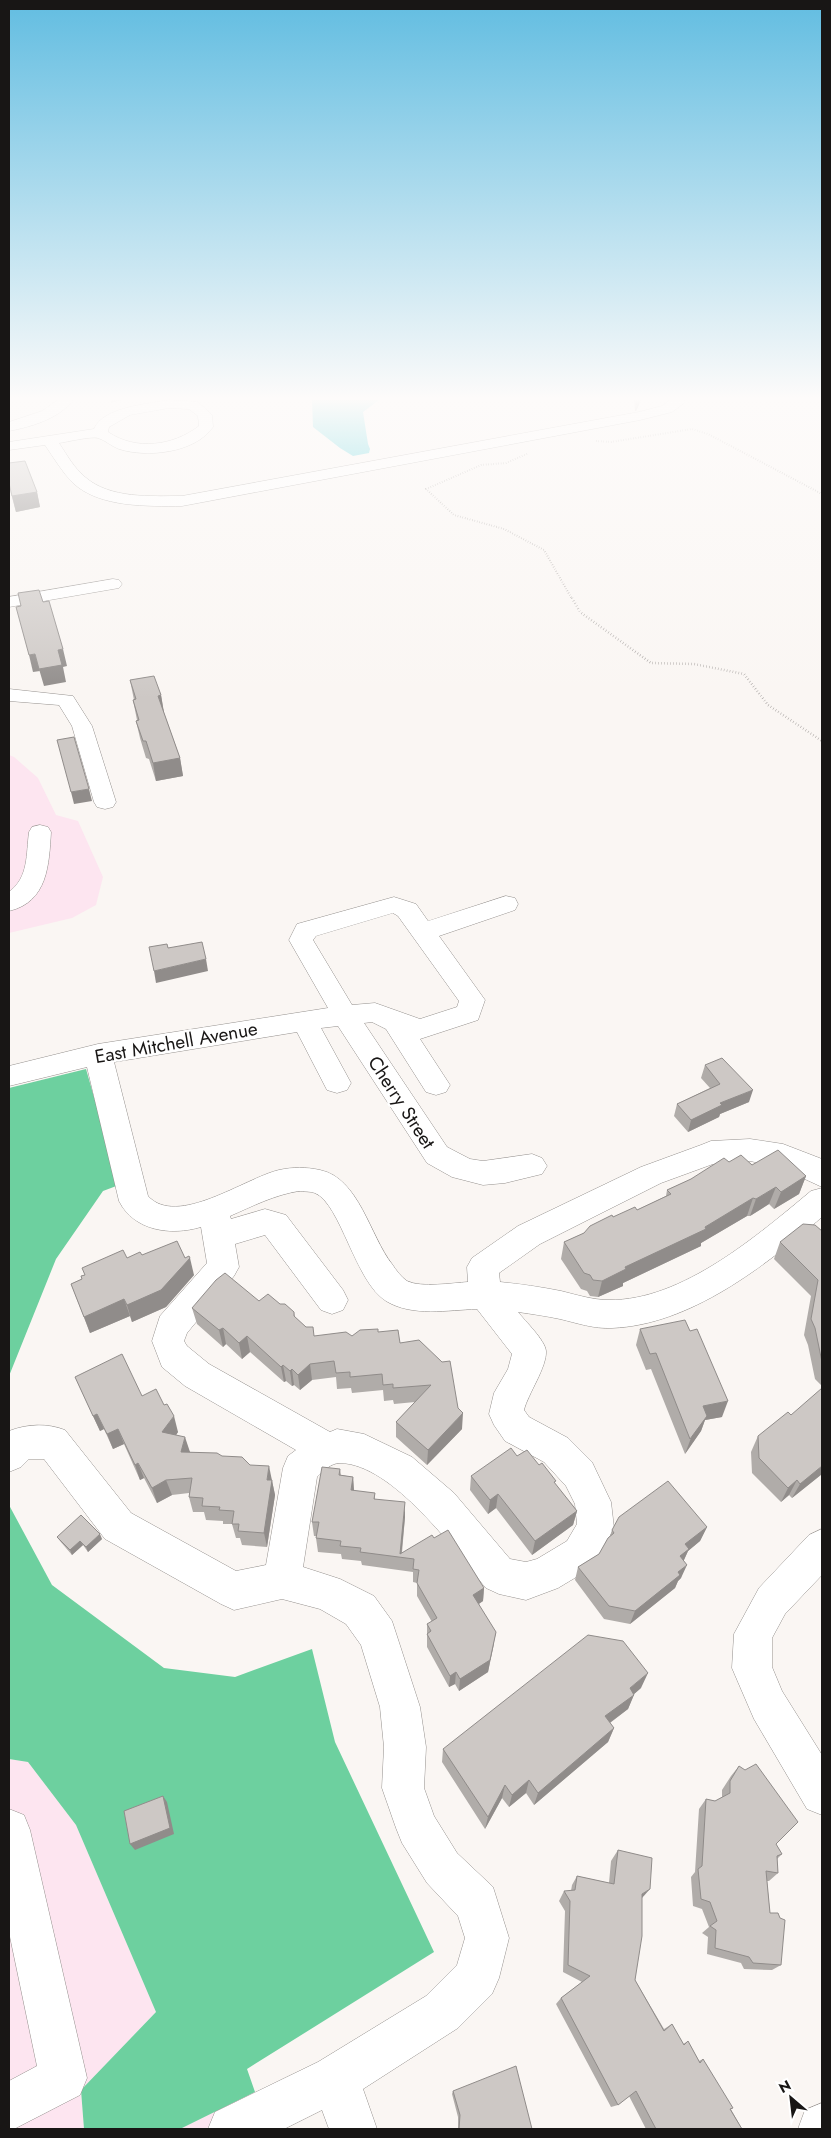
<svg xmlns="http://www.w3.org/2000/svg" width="831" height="2138" font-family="Jost,sans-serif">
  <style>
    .commercial { fill: #fde5f0 }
    .forest { fill: #6dd09f }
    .water { fill: #39cad6 }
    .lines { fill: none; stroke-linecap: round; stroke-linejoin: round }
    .minor-casing { stroke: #95918e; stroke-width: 1 }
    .path-far1 { stroke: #9d9997; stroke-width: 2; stroke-dasharray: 0.5 2; stroke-linecap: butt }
    .path { stroke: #9d9997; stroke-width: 2.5; stroke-dasharray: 0.5 2.5; stroke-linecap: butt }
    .minor { fill: #fff; fill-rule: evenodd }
    .wall { fill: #b0aca9 }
    .shaded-wall { fill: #908c8a }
    .building { fill: #cdc8c5; stroke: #908c8a }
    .labels { text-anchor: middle; stroke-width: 4.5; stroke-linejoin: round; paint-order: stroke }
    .street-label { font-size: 19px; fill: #181615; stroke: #fff }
  </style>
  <rect width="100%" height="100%" fill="#faf6f3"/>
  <!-- commercial -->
  <g class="commercial">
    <path d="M9,755L14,757L38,778L56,815L78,821L103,877L96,905L72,918L9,933Z"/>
    <path d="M9,1759L28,1762L76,1825L156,2012L81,2090L84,2129H9Z"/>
    <path d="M255,2092L267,2129H180L194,2121Z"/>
  </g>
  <!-- forest -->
  <g class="forest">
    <path d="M86,1069L119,1185L103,1191L56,1259L9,1376V1088Z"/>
    <path d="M9,1505L52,1585L164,1668L235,1677L312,1649L335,1742L434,1952L247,2069L255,2092L180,2129H84L81,2090L156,2012L76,1825L28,1762L9,1759Z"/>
  </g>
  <!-- water -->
  <path class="water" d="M312,400H379L363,412L368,444L370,449L369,453L353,456L340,448L313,427Z"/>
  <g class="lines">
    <!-- minor casing -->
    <g class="minor-casing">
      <g id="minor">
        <path d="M58,400H73C59,419 30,427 9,431V422L42,411Z"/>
        <path d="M169,400L198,402L212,415L213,427C195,453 147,458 119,449C111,446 105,440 98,438C91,436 67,442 59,443C67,455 74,468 85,477C110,499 151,496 182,496L639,412L662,406L670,400H684V403L672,412L640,420L182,506C148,506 100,508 73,483C62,472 54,458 45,445L9,450V442L94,429C103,407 148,404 169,400ZM169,408L189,409L198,416L199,426C173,446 136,451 108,432L109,427L130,415Z"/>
        <path d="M113,579L119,580L122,584L119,588L9,607V597Z"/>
        <path d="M9,689L73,696L92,726L116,802L113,807L105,809L97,807L94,802L72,726L59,705L9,701Z"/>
        <path d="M40,825L48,827L51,832C49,864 48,902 9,911V892C29,877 26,854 29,832L32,827Z"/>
        <path d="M506,896L515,898L518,904L515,910L439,936L485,1000L478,1020L420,1039L450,1085L446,1092L436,1095L426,1092L386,1029L372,1022L364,1023L447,1147L470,1159L483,1161L532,1154L542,1158L547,1166L542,1174L505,1183L483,1185L452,1177L427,1163L338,1026L321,1028L351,1083L347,1090L337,1093L327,1090L297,1032L114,1062L148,1196C177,1228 245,1178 279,1170C293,1167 306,1167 320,1170C359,1178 370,1236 392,1264C396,1270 401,1277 407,1281C421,1288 453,1283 468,1282L467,1267L472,1258L518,1226L641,1167L701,1145L711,1141L750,1139L783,1144L822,1159V1187L779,1167L750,1161L713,1164L661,1183L540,1244L499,1273L500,1282C520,1284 541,1287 561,1291C577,1295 593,1300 609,1300C682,1301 758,1235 811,1191L822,1188V1217C765,1266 690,1325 612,1328C594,1329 577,1323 560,1319C546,1316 532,1314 518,1312C525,1321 545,1340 546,1351C547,1367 528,1394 524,1410L529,1417L568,1438L592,1462L611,1502L614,1528L593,1567L558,1588L526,1600L499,1594L486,1588C455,1551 393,1464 340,1463C331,1463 323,1471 317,1477L303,1567L340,1579L374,1596L392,1621L420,1707L426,1747L424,1788L434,1816L457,1853L493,1887L509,1938L499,1978L492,1994L458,2028L363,2089L377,2129H329L322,2110L284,2129H208L215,2112L318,2062L426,1996L457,1965L465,1938L458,1916L427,1883L402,1843L396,1828L382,1788L384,1747L380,1707L361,1645L346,1624L320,1609L282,1599L234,1610L221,1604L105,1539L44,1459H29L21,1467L9,1472V1431C27,1424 47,1423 65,1430L131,1513L236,1571L266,1565L283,1468L288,1456L296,1450L185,1386L162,1367L152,1341L160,1316L207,1263L201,1227C171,1236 134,1231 119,1201L87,1067L9,1086V1066L98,1044L328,1008L289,940L297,924L394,897L416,904L428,921ZM393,913L398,916L459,1001L457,1007L420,1019L375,1003L352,1005L313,940L316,936ZM299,1191C304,1192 310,1191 315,1193C341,1204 355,1282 386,1301C412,1317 448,1310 477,1309L512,1354L508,1369L494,1393L489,1414L494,1425L505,1441L544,1462L566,1486L575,1504L577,1524L567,1541L537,1559L526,1562L510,1559L454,1493L412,1457L364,1434L337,1429L330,1432L209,1364L187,1346L184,1341L187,1333L234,1276L239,1267L235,1244L265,1235L321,1310L332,1314L343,1310L348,1300L343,1290L286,1215L265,1209L231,1219L230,1216C253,1206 274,1195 299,1191Z"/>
        <path d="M822,1529V1575L785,1614L772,1638V1667L782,1691L822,1755V1815L807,1809L754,1719L738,1682L732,1668L734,1634L759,1588L809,1535Z"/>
        <path d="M9,1809L24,1815L30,1830L87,2078L80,2095L14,2129H9V2081L37,2066L9,1932Z"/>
        <path d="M822,2103V2129H798L805,2110Z"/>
      </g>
    </g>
    <!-- path-far1 -->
    <g class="path-far1">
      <path d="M596,441L611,442L692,429L708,434L822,494"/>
      <path d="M527,454L506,463L481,465L426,489L454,515L504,529L544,550L572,599"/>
    </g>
    <!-- path -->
    <path class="path" d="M572,598L580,612L651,663L694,664L744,674L768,705L822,741"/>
    <!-- minor -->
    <use href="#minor" class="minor"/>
  </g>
  <!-- wall -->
  <g class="wall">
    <path d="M634,400H641L636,411H635Z"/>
    <path d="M9,463L37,492L40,507L16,512L9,486Z"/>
    <path d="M130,680L161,695L164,713L180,758L183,776L156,781L149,759L146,758L140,738L136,721L137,720L133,700H134Z"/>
    <path d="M705,1065L749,1102L720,1114L719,1117L688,1132L674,1116L677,1104L710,1088L701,1078Z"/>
    <path d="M729,1162L752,1165L806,1176L799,1194L774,1209L769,1204L750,1216H747L701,1243V1246L623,1283V1286L598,1297L590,1296L587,1291L581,1289L561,1259L564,1242L584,1233L613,1217L637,1210L666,1196L667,1190Z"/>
    <path d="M822,1231V1386L815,1379L808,1345L804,1335L811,1296L774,1259L780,1242Z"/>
    <path d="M142,1255L194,1275L166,1307L132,1322L130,1316L90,1333L71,1284L127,1258Z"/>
    <path d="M259,1301L280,1304L294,1312L295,1317L314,1336H352L378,1332L400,1343L462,1429L427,1465L396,1437V1422L415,1402L394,1404L393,1400L384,1401L383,1390L352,1393L351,1388L337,1389L336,1377L312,1380L300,1390L294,1385L292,1386L286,1381L284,1382L250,1352L242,1359L226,1344L223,1347L197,1324L192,1308Z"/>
    <path d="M640,1329L690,1331L722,1417L705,1420L701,1431L685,1454L651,1369L646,1370L636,1345Z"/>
    <path d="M75,1377L142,1396L178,1432L176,1435L190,1452L222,1456L250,1465L272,1481L275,1495L267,1547L242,1545L240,1538H236L232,1524H223V1521L206,1520L204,1512H193L189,1497V1493L172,1495L157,1503L144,1478L140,1480L124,1444L113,1449L104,1429L100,1431Z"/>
    <path d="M791,1415L822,1474L792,1498L789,1495L781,1502L752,1473L751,1452L758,1436Z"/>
    <path d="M517,1456L555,1484L577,1511L573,1525L532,1555L496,1508L488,1514L470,1490L471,1476Z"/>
    <path d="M340,1469L341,1475L353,1477L354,1491L375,1493V1499L405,1517L402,1553L434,1538L484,1588L483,1601L479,1604L494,1644L488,1672L459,1691L455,1684L449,1687L427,1647V1624L432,1622L417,1596V1583L413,1582V1572L362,1565L361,1561L342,1559L341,1554L318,1552L316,1538L317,1536H314L312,1522Z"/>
    <path d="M707,1527L700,1541L688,1551L684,1560L681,1578L678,1581L675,1588L630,1624L604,1619L575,1580L578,1567L599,1554L610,1536L612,1530Z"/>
    <path d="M57,1537L102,1539L88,1552L83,1545L72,1555L60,1541Z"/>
    <path d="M641,1688L634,1694L628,1709L610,1723L614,1728L608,1742L534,1805L526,1793L509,1807L502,1798L485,1829L442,1762L443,1749Z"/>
    <path d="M739,1766L776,1844L782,1854L777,1859L778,1873L769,1881H767L770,1913L781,1965L772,1970L744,1969L741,1963L707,1954L708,1937L702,1933L709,1927L702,1909L693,1906L691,1877L695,1872L699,1809L706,1799L715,1801L722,1797V1790L731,1776Z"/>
    <path d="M618,1850L642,1898L635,1980L664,2029L672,2024L683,2044L688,2041L699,2061L703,2059L742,2129H646L629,2096L618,2105L611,2107L556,2004L561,1998L582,1982L563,1972L565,1911L559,1901L564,1891H571L572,1885L577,1876L609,1883L611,1861Z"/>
    <path d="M453,2091L532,2129H458V2117L452,2094Z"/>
  </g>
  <!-- shaded-wall -->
  <g class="shaded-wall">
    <path d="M111,400H122L111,403Z"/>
    <path d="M638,400H641L636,411H635L636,401Z"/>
    <path d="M37,492L40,507L16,512L12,496Z"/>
    <path d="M63,649L67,666L63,667L66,682L44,686L39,669L58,650Z"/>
    <path d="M35,654L40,671L33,672L29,655Z"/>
    <path d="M161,695L164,713L158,696Z"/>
    <path d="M180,758L183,776L156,781L153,763Z"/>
    <path d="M89,789L92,801L74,804L71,792Z"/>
    <path d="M206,959L208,971L156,983L154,971Z"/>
    <path d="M753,1090L749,1102L720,1114L719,1117L688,1132L691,1120L720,1103Z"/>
    <path d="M806,1176L799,1194L774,1209L781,1192Z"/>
    <path d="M776,1187L769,1204L750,1216L756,1199Z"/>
    <path d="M753,1198L747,1216L701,1243V1246L623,1283V1286L598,1297L602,1281L625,1267L705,1227Z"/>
    <path d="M190,1258L194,1275L166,1307L132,1322L127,1305Z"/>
    <path d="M124,1299L130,1316L90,1333L84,1317Z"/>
    <path d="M223,1328L226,1344L223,1347L219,1330Z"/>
    <path d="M247,1336L250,1352L242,1359L239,1343Z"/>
    <path d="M310,1364L312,1380L300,1390L298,1375Z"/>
    <path d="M283,1365L286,1381L284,1382L281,1367Z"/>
    <path d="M292,1369L294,1385L292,1386L290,1371Z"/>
    <path d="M728,1401L722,1417L705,1420L701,1431L685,1454L703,1406Z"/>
    <path d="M463,1413L462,1429L427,1465L428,1450Z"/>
    <path d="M97,1414L104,1429L100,1431L93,1416Z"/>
    <path d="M174,1416L178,1432L168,1447L162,1432Z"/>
    <path d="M118,1429L124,1444L113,1449L107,1434Z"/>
    <path d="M185,1437L190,1452H181Z"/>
    <path d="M138,1463L144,1478L140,1480L135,1465Z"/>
    <path d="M269,1466L275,1495L267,1547L264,1533L267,1480Z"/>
    <path d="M822,1466V1474L792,1498L800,1484Z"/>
    <path d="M353,1477L354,1491L351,1490Z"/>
    <path d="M166,1480L172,1495L157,1503L152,1488Z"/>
    <path d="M797,1480L789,1495L781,1502L788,1488Z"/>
    <path d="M498,1494L496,1508L488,1514L490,1500Z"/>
    <path d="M405,1502V1517L401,1557L400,1554Z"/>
    <path d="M577,1511L573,1525L532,1555L535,1541Z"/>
    <path d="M707,1527L700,1541L688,1551L683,1562L674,1569L685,1544Z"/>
    <path d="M100,1534L102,1539L88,1552L86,1547Z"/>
    <path d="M80,1541L83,1545L72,1555L70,1550Z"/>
    <path d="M687,1565L681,1578L678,1581L675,1588L630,1624L635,1611L678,1572Z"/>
    <path d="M484,1588L483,1601L472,1608L473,1595Z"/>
    <path d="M496,1632L488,1672L459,1691L460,1679Z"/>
    <path d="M456,1672L455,1684L449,1687L450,1676Z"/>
    <path d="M648,1673L641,1688L626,1701L634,1695L628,1709L600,1730L605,1716L630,1688Z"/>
    <path d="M614,1728L608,1742L534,1805L538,1793Z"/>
    <path d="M529,1780L526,1793L509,1807L512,1795Z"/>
    <path d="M505,1785L502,1798L485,1829L488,1817Z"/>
    <path d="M163,1796L167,1802L174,1834L135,1850L130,1844Z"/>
    <path d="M650,1889L642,1898L634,1904L642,1894Z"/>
  </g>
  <!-- building -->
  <g class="building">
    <path d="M25,461L37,492L12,496L9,483V463Z"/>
    <path d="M39,590L43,602L49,601L63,649L58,650L62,665L39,669L35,654L29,655L16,607L21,606L18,593Z"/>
    <path d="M154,676L161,695L158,696L180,758L153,763L146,741H143L136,721L139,720L133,700L136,699L130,680Z"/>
    <path d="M74,737L89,789L71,792L57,740Z"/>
    <path d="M202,942L206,959L154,971L149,947L167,944L168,948Z"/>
    <path d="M722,1058L753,1090L720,1103L722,1105L691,1120L677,1104L720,1084L705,1065Z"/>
    <path d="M778,1150L806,1176L781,1192L776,1187L756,1199L753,1198L705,1227L706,1229L625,1267L626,1269L602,1281L593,1280L590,1275L584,1273L564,1242L584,1233L590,1226L612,1215L613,1217L635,1207L637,1210L671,1194L667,1190L691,1179L724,1158L729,1162L741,1155L752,1165Z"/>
    <path d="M803,1224L815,1225L822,1231V1362L815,1328L811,1319L818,1280L780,1242Z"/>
    <path d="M177,1241L185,1258L189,1256L190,1258L161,1290L127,1305L124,1299L84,1317L71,1284L82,1279L81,1276L85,1275L82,1268L123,1250L127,1258L140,1252L142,1255Z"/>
    <path d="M225,1273L259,1301L268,1294L280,1304H285L294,1312V1316L306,1327H313L314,1336L346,1332L352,1336L360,1330L378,1329V1332L398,1330L400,1343L419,1340L442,1362L450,1361L458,1408L463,1413L428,1450L396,1422L431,1385L393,1388V1384L383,1385L382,1374L350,1377V1372L336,1373L334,1361L310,1364L298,1375L292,1369L290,1371L283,1365L281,1367L247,1336L239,1343L223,1328L219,1330L192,1308L216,1280Z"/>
    <path d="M685,1320L690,1331L697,1329L728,1401L703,1406L707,1416L690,1439L656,1353L650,1354L640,1329Z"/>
    <path d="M122,1354L142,1396L156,1389L164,1405L167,1404L174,1416L162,1432L185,1437L181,1452L217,1453L222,1456L242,1457L250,1465L269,1466L267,1480H272L264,1533L238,1531L239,1524H232L234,1511L219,1510L220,1507L202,1506L203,1498L189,1497L192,1478L166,1480L152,1488L138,1463L135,1465L118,1429L107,1434L97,1414L93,1416L75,1377Z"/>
    <path d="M822,1388V1466L800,1484L797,1480L788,1488L759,1458L758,1436L788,1412L791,1415Z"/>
    <path d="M511,1448L517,1456L527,1450L539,1465L542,1463L556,1481L554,1482L577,1511L535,1541L498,1494L490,1500L471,1476Z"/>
    <path d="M322,1467L340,1469L339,1475L353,1477L351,1490L375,1493L374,1499L405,1502L400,1554L432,1535L434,1538L448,1530L484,1588L473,1595L496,1632L490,1660L460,1679L456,1672L450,1676L427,1634L431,1631L427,1624L437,1618L417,1583L419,1570L413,1569L414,1559L360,1552L361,1548L340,1546L341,1541L316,1538L319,1522H312Z"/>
    <path d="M668,1481L707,1527L685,1544L689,1549L680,1556L687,1565L678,1572L680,1575L635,1611L609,1606L578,1567L599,1554L608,1538L614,1533L612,1530L619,1517Z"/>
    <path d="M81,1515L100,1534L86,1547L80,1541L70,1550L57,1537Z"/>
    <path d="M588,1635L623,1641L648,1673L630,1688L634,1695L605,1716L614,1728L538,1793L529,1780L512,1795L505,1785L488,1817L443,1749Z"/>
    <path d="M756,1764L798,1822L776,1844L782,1854L777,1856L778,1873L766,1871L770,1913H778L780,1918L785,1920L781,1965L753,1963L749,1957L715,1948L716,1930L710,1926L717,1921L710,1902L701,1899L698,1869L702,1866L706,1799L715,1801L730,1793V1781L739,1766L745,1770Z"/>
    <path d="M163,1796L170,1828L130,1844L124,1811Z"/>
    <path d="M618,1850L652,1858L650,1889L642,1894V1936L635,1980L664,2031L672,2024L684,2045L688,2041L700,2063L703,2059L733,2108L730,2109L742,2129H656L636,2091L618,2105L561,1998L590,1976L568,1965L570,1901L564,1891L575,1890L577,1876L614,1884Z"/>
    <path d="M516,2066L532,2129H459L460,2115L453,2091Z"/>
  </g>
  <!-- sky -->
  <linearGradient id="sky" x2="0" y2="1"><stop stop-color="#62bde1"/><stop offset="0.57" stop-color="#fdfbfa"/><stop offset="1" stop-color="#fdfbfa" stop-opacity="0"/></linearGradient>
  <rect width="831" height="699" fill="url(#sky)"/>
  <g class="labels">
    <!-- street labels -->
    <g class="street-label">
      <text transform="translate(176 1042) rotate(-10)" y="7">East Mitchell Avenue</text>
      <text transform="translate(402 1102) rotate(57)" y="7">Cherry Street</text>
    </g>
  </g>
  <!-- border -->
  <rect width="831" height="2138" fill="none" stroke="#181615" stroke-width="20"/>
  <!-- north arrow -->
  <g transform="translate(791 2098) rotate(332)" stroke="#ffffff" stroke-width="4" paint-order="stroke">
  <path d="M0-4L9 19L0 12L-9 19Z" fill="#181615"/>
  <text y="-8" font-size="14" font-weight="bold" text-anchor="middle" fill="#181615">N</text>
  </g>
</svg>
